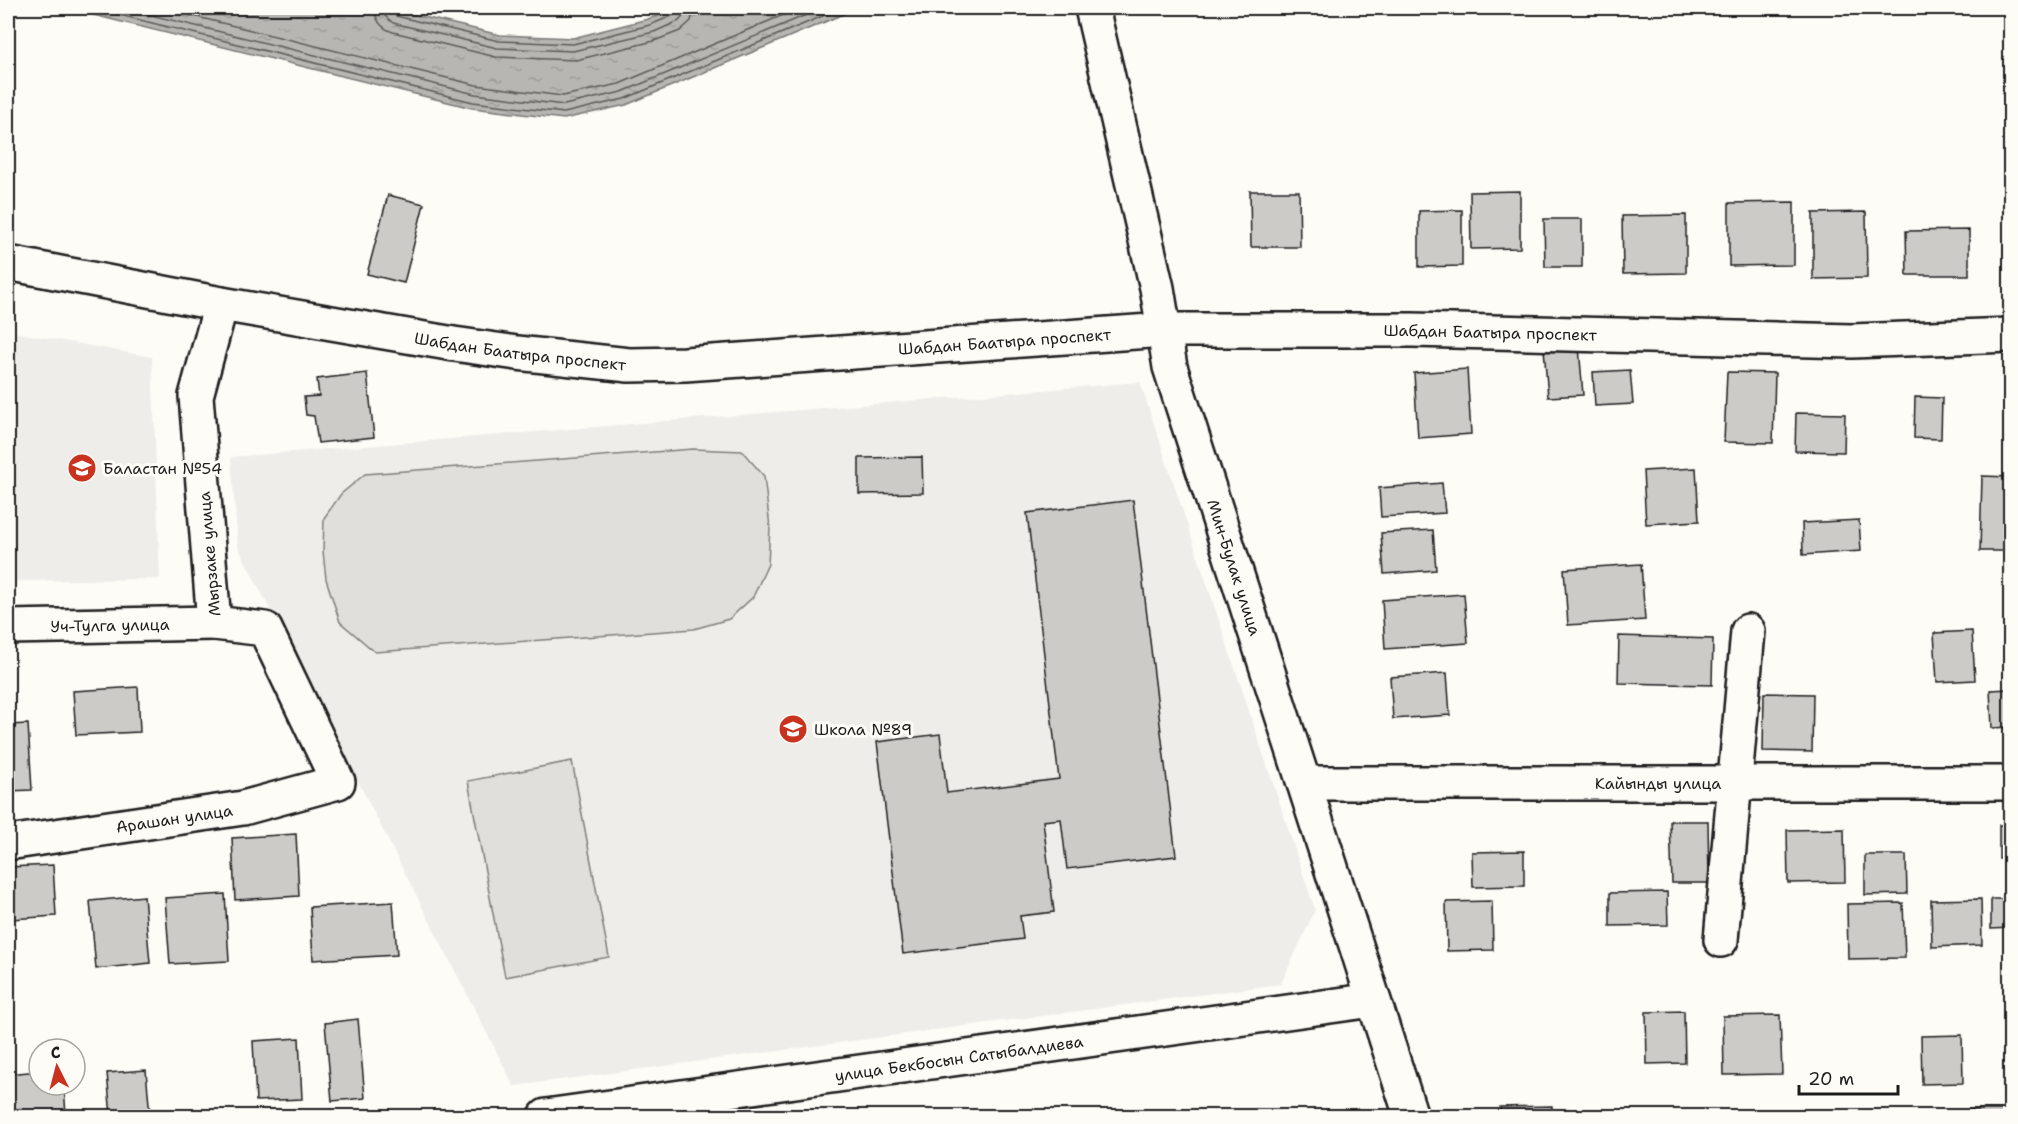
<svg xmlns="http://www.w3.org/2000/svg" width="2018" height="1124" font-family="'Shantell Sans',sans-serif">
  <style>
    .built { fill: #eeede9 }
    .green { fill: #e0dfdb; stroke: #7e7e7c; stroke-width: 1.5 }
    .water { fill: url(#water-ripples); stroke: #797876; stroke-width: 1.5 }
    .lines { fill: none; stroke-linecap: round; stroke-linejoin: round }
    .shore { stroke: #5a5a58; stroke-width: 1.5 }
    .building { fill: #cccbc8; stroke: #1c1c1c; stroke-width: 1.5 }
    .street-casing { stroke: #1c1c1c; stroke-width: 38 }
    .street { stroke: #fdfcf7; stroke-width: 33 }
    .labels { text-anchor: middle; stroke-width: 6; stroke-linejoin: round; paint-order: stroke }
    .street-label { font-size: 16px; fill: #1c1c1c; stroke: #fdfcf7 }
    .poi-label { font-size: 16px; fill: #1c1c1c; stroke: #fdfcf7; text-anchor: start }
  </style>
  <defs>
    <pattern id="water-ripples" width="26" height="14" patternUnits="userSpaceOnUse" patternTransform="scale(1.5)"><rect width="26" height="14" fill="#b7b6b2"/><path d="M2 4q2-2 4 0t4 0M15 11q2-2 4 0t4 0" fill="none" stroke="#9d9c98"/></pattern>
  </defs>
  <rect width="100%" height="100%" fill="#fdfcf7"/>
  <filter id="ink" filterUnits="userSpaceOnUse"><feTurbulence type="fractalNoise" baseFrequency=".0167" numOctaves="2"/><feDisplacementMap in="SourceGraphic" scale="12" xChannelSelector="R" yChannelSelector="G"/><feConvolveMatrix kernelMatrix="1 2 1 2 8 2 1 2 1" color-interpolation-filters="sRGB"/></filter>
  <g filter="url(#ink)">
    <!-- built -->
    <g class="built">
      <path d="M8,331L152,357L160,579L8,581Z"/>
      <path d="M1140,382L1315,910L1281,984L514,1086L238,547L231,457Z"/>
    </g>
    <!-- green -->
    <g class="green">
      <path d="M693,449L742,451L764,476L770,527L768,564L753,597L729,619L694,629L375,652L340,622L326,579L323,551L324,518L341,494L365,474Z"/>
      <path d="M572,761L609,957L505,977L468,781Z"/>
    </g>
    <!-- water -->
    <path class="water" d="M65,8H386L500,35L573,38L648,19L678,8H858L626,105L564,119L472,108Z"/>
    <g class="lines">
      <!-- shore -->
      <g class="shore">
        <path d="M91,8L473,102L564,113L624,99L842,8"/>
        <path d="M122,8L475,94L564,105L622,92L823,8"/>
        <path d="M160,8L476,85L563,96L619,84L800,8"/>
        <path d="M375,8C375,20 381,28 393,32L496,57L576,60L654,41L680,31L691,21L694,8"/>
        <path d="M384,8L385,16L393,23L497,48L573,51L654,32L679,21L684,15L685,8"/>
        <path d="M391,8L392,13L396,16L499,41L573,44L650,25L674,15L677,8"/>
      </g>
    </g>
    <!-- building -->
    <g class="building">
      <path d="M1250,191H1299L1300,247H1251Z"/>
      <path d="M1520,191V248L1471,249L1470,192Z"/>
      <path d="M388,195L424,204L404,283L367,274Z"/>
      <path d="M1794,202V265L1729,266V203Z"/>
      <path d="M1462,210V266L1419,267V211Z"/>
      <path d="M1866,212L1867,278L1813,279V213Z"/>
      <path d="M1686,215V273L1623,274L1622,216Z"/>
      <path d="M1544,219H1582V267H1545Z"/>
      <path d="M1969,230V275H1907L1906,231Z"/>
      <path d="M1579,347L1583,395L1548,397L1544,349Z"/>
      <path d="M1467,369L1471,434L1418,438L1414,373Z"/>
      <path d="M1630,370L1633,404L1595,406L1593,372Z"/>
      <path d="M1727,372L1775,373L1773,443L1724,442Z"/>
      <path d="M367,373L374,437L318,443L314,416L306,415L304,397L319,396L317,379Z"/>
      <path d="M1915,397L1942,398L1941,439L1914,438Z"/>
      <path d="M1796,413L1845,414L1844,452L1795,451Z"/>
      <path d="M922,457L923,493L859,494V458Z"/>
      <path d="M1696,468L1699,521L1646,524L1643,471Z"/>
      <path d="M1982,476L2010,477V551H1980Z"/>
      <path d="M1442,483L1445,513L1381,517L1379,488Z"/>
      <path d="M1133,500L1176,856L1067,869L1061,819L1043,821L1054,912L1020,916L1023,939L903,954L877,742L940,734L947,793L1059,779L1027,513Z"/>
      <path d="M1859,520L1861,551L1803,555L1802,523Z"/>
      <path d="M1433,530L1436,570L1384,574L1381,533Z"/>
      <path d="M1641,564L1645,620L1568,625L1564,569Z"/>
      <path d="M1464,594L1468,643L1385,649L1382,600Z"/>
      <path d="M1972,631L1975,680L1937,682L1934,633Z"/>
      <path d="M1619,636L1713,639L1712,685L1618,683Z"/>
      <path d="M1447,673L1450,715L1393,719L1390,677Z"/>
      <path d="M138,687L140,732L76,735L73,691Z"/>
      <path d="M2010,689V727L1992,728L1990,690Z"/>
      <path d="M1764,693L1813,694L1812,752L1763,751Z"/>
      <path d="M28,724L32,790L8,791V725Z"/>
      <path d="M1670,821H1708L1709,883H1672Z"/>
      <rect x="1999" y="825" width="11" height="34"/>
      <path d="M1844,829L1845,882L1788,883L1787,830Z"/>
      <path d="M296,834L299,896L235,900L232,838Z"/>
      <path d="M1524,851V886L1473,887L1472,852Z"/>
      <path d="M1865,855H1906L1907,894L1865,895Z"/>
      <path d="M53,865L56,916L11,919L8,867Z"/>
      <path d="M1667,892L1668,925L1610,926V893Z"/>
      <path d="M225,894L229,961L170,964L165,898Z"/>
      <path d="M144,896L150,963L96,969L90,901Z"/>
      <path d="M1981,899L1982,945L1932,947L1931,900Z"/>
      <path d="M1991,899H2010V928L1991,929Z"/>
      <path d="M1492,901L1493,950L1447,951L1446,902Z"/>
      <path d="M393,902L397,955L313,960L310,907Z"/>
      <path d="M1903,903L1905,958L1848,959L1847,904Z"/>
      <path d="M1684,1011L1685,1063L1647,1064L1646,1012Z"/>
      <path d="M1780,1015L1782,1074L1724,1075L1723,1016Z"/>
      <path d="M358,1019L365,1098L332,1101L325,1023Z"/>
      <path d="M1962,1035L1963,1083L1922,1084L1921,1036Z"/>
      <path d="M299,1038L302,1099L256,1101L253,1041Z"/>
      <path d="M146,1070L150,1116H111L107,1073Z"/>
      <path d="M39,1071V1085H64L66,1116H8V1074Z"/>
      <path d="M1552,1106V1116H1501L1500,1107Z"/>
      <path d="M1969,1110H2010V1116H1970Z"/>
      <rect x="1741" y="1112" width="50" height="4"/>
    </g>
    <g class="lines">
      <!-- street casing -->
      <g class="street-casing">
        <g id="street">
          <path id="s1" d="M1092,8L1157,288L1170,367L1411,1116"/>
          <path id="s2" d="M8,263L221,304L454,344L517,353L629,365L685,364L1164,330H1412L1852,341L2010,335"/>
          <path id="s3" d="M8,627L214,623"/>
          <path id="s4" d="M1304,783H2010"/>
          <path id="s5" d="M8,843L243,808L338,782L265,629L214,623L196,396L221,304"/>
          <path d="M1721,940L1748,631"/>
          <path id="s6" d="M546,1116L1373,1000"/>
        </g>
      </g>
      <!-- street -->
      <use href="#street" class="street"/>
    </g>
  </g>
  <!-- icons -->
  <defs>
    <g id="school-disc" transform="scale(1.5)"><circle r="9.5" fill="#c8321e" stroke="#fdfcf7"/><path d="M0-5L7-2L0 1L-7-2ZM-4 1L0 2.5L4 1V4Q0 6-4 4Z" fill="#fff"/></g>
  </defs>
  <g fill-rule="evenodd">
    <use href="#school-disc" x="82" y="468"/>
    <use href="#school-disc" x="793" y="729"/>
  </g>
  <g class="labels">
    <!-- street labels -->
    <g class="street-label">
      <text dy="6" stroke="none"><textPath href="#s2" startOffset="1492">Шабдан Баатыра проспект</textPath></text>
      <text dy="6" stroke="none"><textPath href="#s2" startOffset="1006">Шабдан Баатыра проспект</textPath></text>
      <text dy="6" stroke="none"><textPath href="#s2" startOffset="520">Шабдан Баатыра проспект</textPath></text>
      <text transform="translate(209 554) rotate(-95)" y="6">Мырзаке улица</text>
      <text dy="6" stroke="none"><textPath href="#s1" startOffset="578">Мин-Булак улица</textPath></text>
      <text dy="6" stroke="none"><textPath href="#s3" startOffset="102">Уч-Тулга улица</textPath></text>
      <text dy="6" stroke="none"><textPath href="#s4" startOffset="354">Кайынды улица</textPath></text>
      <text dy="6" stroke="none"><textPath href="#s5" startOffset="168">Арашан улица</textPath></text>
      <text dy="6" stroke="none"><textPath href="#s6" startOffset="417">улица Бекбосын Сатыбалдиева</textPath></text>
    </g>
    <!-- poi labels -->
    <g class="poi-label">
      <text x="103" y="474">Баластан №54</text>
      <text x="814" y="735">Школа №89</text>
    </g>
  </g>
  <!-- margin -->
  <rect width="2018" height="1124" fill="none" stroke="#fdfcf7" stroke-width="30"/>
  <rect x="15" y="15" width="1988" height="1094" fill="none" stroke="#1c1c1c" stroke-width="2" filter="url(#ink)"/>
  <!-- north arrow -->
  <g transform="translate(57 1067) rotate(354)"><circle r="28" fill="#fdfcf7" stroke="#a3a29f" stroke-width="1.5"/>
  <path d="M0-4.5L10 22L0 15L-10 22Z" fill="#c8321e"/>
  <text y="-9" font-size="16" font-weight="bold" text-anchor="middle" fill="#1c1c1c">С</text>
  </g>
  <!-- scale -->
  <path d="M1799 1085v9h99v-9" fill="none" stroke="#1c1c1c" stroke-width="3"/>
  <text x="1808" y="1085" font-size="18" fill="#1c1c1c" stroke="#fdfcf7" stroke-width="4.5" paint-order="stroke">20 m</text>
</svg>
